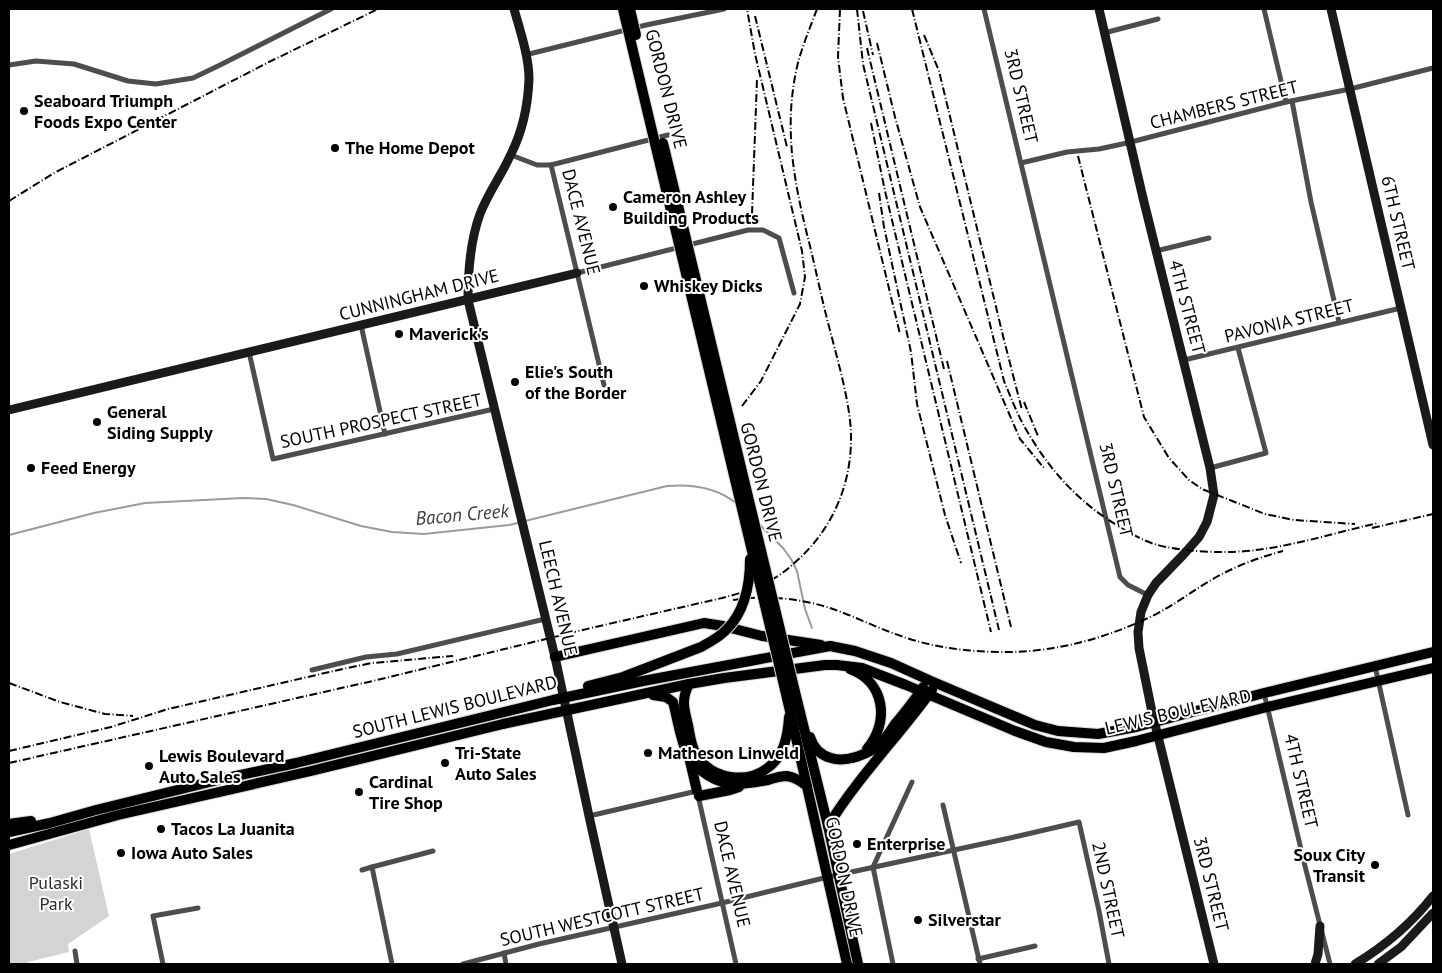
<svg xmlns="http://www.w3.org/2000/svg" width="1442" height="973" font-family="'PT Sans',sans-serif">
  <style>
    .green { fill: #d4d4d4 }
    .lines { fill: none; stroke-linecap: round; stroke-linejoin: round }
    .stream { stroke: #9b9b9b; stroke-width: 2 }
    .primary-casing { stroke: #dbdbdb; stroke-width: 12 }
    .street { stroke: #4d4d4d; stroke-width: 5 }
    .secondary { stroke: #1a1a1a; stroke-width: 9 }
    .primary { stroke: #000; stroke-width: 10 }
    .rail { stroke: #000; stroke-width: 2; stroke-dasharray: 8 2.5 1 2.5; stroke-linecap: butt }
    .primary-bridge-casing { stroke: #dbdbdb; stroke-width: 12; stroke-linecap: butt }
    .primary-bridge { stroke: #000; stroke-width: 10 }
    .poi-dot { fill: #000; stroke: #fff; stroke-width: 2 }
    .labels { text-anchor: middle; stroke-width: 4; stroke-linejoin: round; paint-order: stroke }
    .street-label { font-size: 18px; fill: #000; stroke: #fff }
    .poi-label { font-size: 18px; font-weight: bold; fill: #000; stroke: #fff; text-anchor: start }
    .park-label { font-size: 18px; fill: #2b2b2b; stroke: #fff }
    .water-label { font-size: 19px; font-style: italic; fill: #3c3c3c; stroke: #fff }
  </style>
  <rect width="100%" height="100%" fill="#fff"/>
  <!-- green -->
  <path class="green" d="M89,829L109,916L68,944L69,952L28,962L25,964H9V854Z"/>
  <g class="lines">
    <!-- stream -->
    <g class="stream">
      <path d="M525,521L667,486C691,484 717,487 737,504"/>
      <path d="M759,524L783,548L791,559L797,571L805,609L812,628"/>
      <path d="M9,535L94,513L145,503L243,498L266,499L293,505L361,526L392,532L424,534L509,525L518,523"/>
    </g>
    <!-- primary casing -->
    <g class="primary-casing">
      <g id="primary">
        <path d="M555,657L704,623L723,626L762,636L821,645"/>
        <path d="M850,669C885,682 890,722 867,749"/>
        <path d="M689,684C681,700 684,708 688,725C690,735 691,746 696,754C711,780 748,785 770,766C784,755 788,735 789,717"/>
        <path d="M588,686L623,677L701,647"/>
        <path d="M653,695L666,697L673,702C678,720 680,741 689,758C694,765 701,771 709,776C728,788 747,784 768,780C774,778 781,776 787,776C795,777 802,782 807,786"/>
        <path d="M796,696L828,826L858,964"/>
        <path d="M787,698L847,964"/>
        <path d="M810,737C813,747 820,755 831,758C846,763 870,754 881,743C886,738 891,730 895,724C905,712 915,700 923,687"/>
        <path d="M690,761L697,791"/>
        <path d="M699,796L730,790L739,787"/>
        <path d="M9,824L31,821"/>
        <path d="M828,826C858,777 899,736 932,690"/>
        <path d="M9,832L50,823L96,810L222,779L296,763L553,700L643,681L830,646L855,651L891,663L931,681L1035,725L1058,731L1098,734L1136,727L1264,693L1433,652"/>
        <path d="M9,845L118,815L311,771L503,724L689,684L724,678L825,665H837L862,668L906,685L1015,731L1046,742L1074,747L1104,748L1136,741L1267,707L1433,668"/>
      </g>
    </g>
    <!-- street -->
    <g class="street">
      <path d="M984,9L1120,577L1128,585L1148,595"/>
      <path d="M1264,9L1286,102"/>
      <path d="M1104,33L1158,19"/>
      <path d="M525,55L646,25L724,9"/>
      <path d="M9,65L36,61L74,64L128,81L156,84L193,78L218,66L331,9"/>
      <path d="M1292,101L1311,202L1339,322"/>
      <path d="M511,155L537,165H551L604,385"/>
      <path d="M1021,163L1067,152L1099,149L1127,143L1286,102L1350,89L1433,68"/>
      <path d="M551,165L668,135"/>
      <path d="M1156,251L1209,238"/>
      <path d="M577,273L748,230H763L779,238L794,293"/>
      <path d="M361,325L385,434"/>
      <path d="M249,352L273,459L494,409"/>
      <path d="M1184,360L1401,308"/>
      <path d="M1210,468L1266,453L1238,348"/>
      <path d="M1375,666L1408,815"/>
      <path d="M312,670L366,657L397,654L545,619"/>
      <path d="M1264,693L1305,866L1330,964"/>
      <path d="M943,805L980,964"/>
      <path d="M589,816L697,791L736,964"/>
      <path d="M362,870L372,867"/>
      <path d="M75,951L77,964"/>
      <path d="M504,953L506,964"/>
      <path d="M978,959L1035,946"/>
      <path d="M163,964L153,916L198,908"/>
      <path d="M392,964L372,867L433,851"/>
      <path d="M463,964L539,944L722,903L828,877L1010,838L1079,822L1099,911L1109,964"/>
      <path d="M893,964L873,867L912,782"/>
    </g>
    <!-- secondary -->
    <g class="secondary">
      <path d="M514,9C520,30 529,57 529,79C528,105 522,133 510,156C501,176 488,193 480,214C470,241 468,271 468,300L555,657L589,816L622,964"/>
      <path d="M1099,9L1143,198L1210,468L1214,495L1207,522L1199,537L1184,554L1156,583L1148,595L1141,612L1138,632L1139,648L1152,712L1214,964"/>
      <path d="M1331,9L1433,445"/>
      <path d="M9,410L577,273"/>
      <path d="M1315,964L1318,954L1320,926"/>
      <path d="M1355,964C1385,946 1411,924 1433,896"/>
      <path d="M1378,964L1401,947L1433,913"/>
    </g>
    <!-- primary -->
    <use href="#primary" class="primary"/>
    <!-- rail -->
    <g class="rail">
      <path d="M840,9L838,57L843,98L900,334"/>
      <path d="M857,9L863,64L999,630"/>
      <path d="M912,9L1004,381C1012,400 1019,419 1030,436C1052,473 1082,505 1120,527C1130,533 1142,540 1154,544C1181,552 1228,554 1256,550C1297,545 1338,532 1378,523"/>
      <path d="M863,11L873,55"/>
      <path d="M755,16L787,147"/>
      <path d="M924,35L939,71L1004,340L1022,410"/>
      <path d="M877,43L895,117L920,207L1020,439L1044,468"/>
      <path d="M867,48L944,369"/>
      <path d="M871,123L885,191L991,632"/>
      <path d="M1078,156L1144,417L1169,458L1189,480L1202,489L1265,514L1294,520L1355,524"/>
      <path d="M879,193L884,227L911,352L917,404L945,515L961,563"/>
      <path d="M9,201L54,173L271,61L378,9"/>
      <path d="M752,214L757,79"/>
      <path d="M947,361L1011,627"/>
      <path d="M1024,402L1038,436"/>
      <path d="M742,406L761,381L800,304L805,277L802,251L755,54L747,9"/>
      <path d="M1372,528L1433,514"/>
      <path d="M733,600C765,595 799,598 830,608C854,616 877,628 901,636C934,648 970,652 1005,652C1055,652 1103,639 1148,618C1175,606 1199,585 1226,572C1244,563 1264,556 1283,551"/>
      <path d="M9,683L60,702L105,714L133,716"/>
      <path d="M9,751L111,727L168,709L347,668L372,663L453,656"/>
      <path d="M9,763L377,680L591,628L722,598C738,594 756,588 771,580C783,574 792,565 801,557C833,526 850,486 851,442C852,409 839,366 831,334C823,305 817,275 810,246C802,215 795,184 792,153C789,121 791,89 799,59C804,42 811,25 817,9"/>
    </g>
    <!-- primary-bridge casing -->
    <g class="primary-bridge-casing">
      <g id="primary-bridge">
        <path d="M623,9L787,698"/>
        <path d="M630,9L636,35"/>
        <path d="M663,143L796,696"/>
        <path d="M701,647C710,642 720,637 727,629C746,610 750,584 750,559"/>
      </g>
    </g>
    <!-- primary-bridge -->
    <use href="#primary-bridge" class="primary-bridge"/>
  </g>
  <!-- markers -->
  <g class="poi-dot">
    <circle cx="24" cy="111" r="5"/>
    <circle cx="335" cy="148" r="5"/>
    <circle cx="613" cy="207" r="5"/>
    <circle cx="644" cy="286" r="5"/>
    <circle cx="399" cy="334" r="5"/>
    <circle cx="515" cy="382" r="5"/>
    <circle cx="97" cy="422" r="5"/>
    <circle cx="31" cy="468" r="5"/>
    <circle cx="648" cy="753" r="5"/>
    <circle cx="445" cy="763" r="5"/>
    <circle cx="149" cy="766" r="5"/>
    <circle cx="359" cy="792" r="5"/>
    <circle cx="161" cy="829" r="5"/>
    <circle cx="857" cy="844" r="5"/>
    <circle cx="121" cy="853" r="5"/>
    <circle cx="1375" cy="865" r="5"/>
    <circle cx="918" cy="920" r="5"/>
  </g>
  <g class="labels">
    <!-- street labels -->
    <g class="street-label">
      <text transform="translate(666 89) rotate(76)" y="6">GORDON DRIVE</text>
      <text transform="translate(1021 96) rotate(77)" y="6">3RD STREET</text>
      <text transform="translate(1224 105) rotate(-14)" y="6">CHAMBERS STREET</text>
      <text transform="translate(581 222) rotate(76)" y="6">DACE AVENUE</text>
      <text transform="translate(1398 223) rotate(77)" y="6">6TH STREET</text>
      <text transform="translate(419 295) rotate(-14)" y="6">CUNNINGHAM DRIVE</text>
      <text transform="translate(1187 307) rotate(75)" y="6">4TH STREET</text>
      <text transform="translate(1289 321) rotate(-14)" y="6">PAVONIA STREET</text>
      <text transform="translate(381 421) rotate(-12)" y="6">SOUTH PROSPECT STREET</text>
      <text transform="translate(761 482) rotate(76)" y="6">GORDON DRIVE</text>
      <text transform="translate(1116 490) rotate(77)" y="6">3RD STREET</text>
      <text transform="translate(558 598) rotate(77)" y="6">LEECH AVENUE</text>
      <text transform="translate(455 707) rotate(-14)" y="6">SOUTH LEWIS BOULEVARD</text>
      <text transform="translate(1178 712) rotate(-13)" y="6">LEWIS BOULEVARD</text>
      <text transform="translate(1301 781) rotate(77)" y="6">4TH STREET</text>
      <text transform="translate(732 874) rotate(77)" y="6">DACE AVENUE</text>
      <text transform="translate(844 877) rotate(78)" y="6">GORDON DRIVE</text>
      <text transform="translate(1211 884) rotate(76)" y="6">3RD STREET</text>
      <text transform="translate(1108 890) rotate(78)" y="6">2ND STREET</text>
      <text transform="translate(602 917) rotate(-13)" y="6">SOUTH WESTCOTT STREET</text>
    </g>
    <!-- poi labels -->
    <g class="poi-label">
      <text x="34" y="107">Seaboard Triumph<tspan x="34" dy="21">Foods Expo Center</tspan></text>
      <text x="345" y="154">The Home Depot</text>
      <text x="623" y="203">Cameron Ashley<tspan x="623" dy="21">Building Products</tspan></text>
      <text x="654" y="292">Whiskey Dicks</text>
      <text x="409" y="340">Maverick's</text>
      <text x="525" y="378">Elie's South<tspan x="525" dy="21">of the Border</tspan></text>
      <text x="107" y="418">General<tspan x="107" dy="21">Siding Supply</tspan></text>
      <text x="41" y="474">Feed Energy</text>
      <text x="455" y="759">Tri-State<tspan x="455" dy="21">Auto Sales</tspan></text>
      <text x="658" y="759">Matheson Linweld</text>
      <text x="159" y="762">Lewis Boulevard<tspan x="159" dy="21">Auto Sales</tspan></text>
      <text x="369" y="788">Cardinal<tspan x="369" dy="21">Tire Shop</tspan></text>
      <text x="171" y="835">Tacos La Juanita</text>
      <text x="867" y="850">Enterprise</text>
      <text x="131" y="859">Iowa Auto Sales</text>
      <text x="1365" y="861" text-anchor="end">Soux City<tspan x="1365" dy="21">Transit</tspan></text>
      <text x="928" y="926">Silverstar</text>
    </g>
    <!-- park labels -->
    <g class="park-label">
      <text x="56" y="889">Pulaski<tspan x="56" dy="21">Park</tspan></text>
    </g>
    <!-- water labels -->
    <g class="water-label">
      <text transform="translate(462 514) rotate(-5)" y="7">Bacon Creek</text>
    </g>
  </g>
  <!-- border -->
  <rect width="1442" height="973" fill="none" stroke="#000000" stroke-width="20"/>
</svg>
